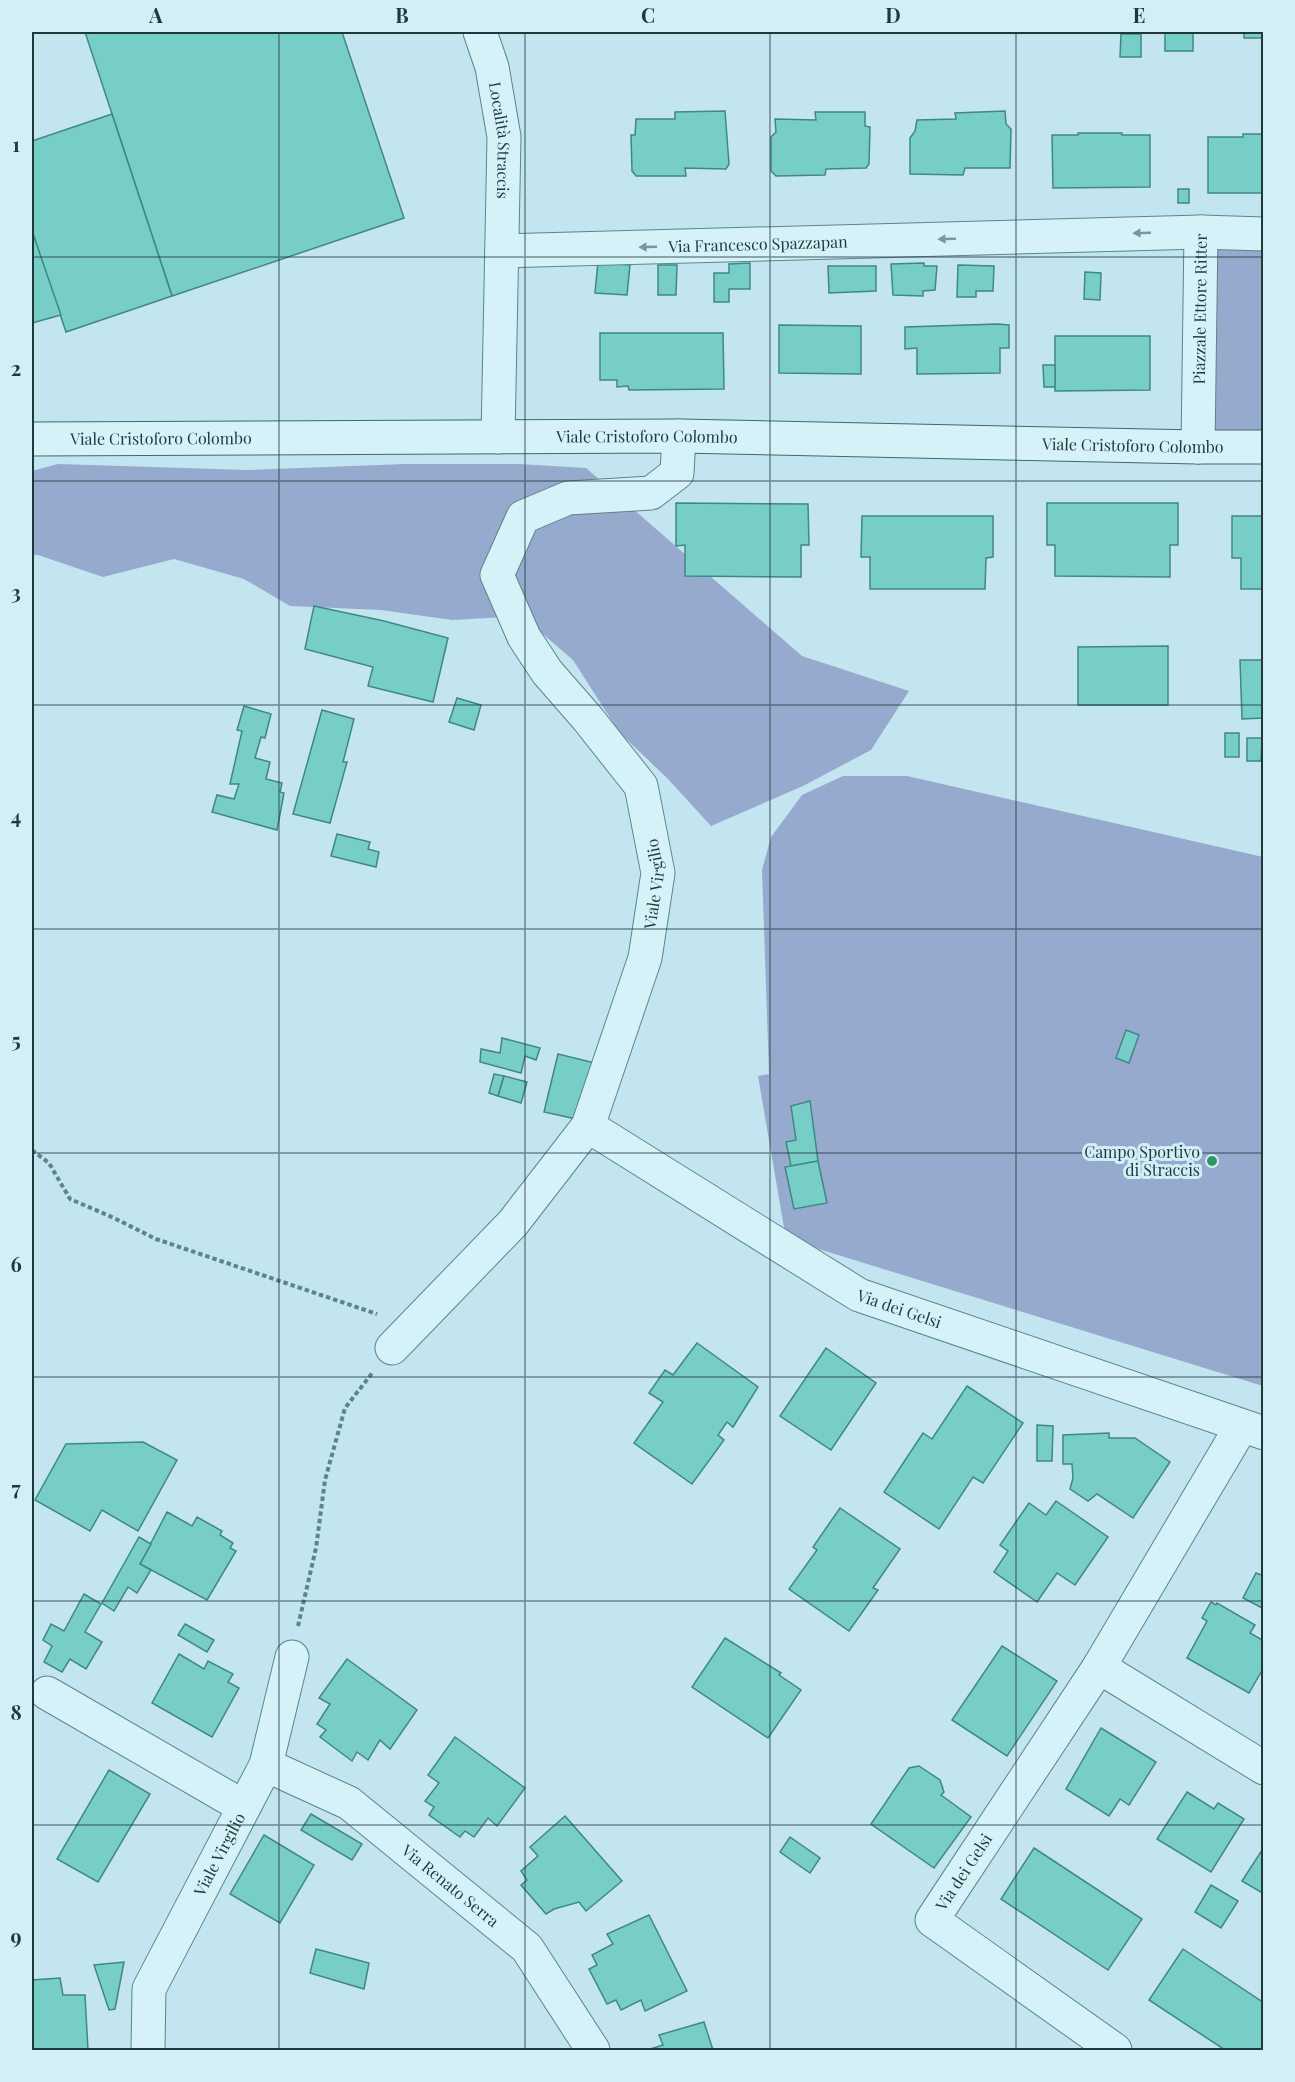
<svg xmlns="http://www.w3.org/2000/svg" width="1295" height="2082" font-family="'Playfair Display',serif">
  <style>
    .green { fill: #96aacd }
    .building { fill: #77cec7; stroke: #3e8982; stroke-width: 1.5 }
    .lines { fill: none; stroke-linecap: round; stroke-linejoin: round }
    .street-casing { stroke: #598789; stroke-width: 35 }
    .secondary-casing { stroke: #3c6a6b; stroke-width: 35 }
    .path { stroke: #598789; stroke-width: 4; stroke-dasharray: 4.5 3; stroke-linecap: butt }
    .street { stroke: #d5f2f9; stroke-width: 33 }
    .secondary { stroke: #d5f2f9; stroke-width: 33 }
    .oneway { fill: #799698 }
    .grid { fill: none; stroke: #1d3938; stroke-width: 1.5; stroke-opacity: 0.55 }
    .poi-dot { fill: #279a61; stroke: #d2eef6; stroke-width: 2 }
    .labels { text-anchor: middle; stroke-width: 6; stroke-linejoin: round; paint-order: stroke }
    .street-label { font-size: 16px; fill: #1d3938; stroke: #d2eef6 }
    .poi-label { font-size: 16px; fill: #1d3938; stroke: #d2eef6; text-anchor: end }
    .neatline { fill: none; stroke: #1d3938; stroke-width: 2 }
    .grid-label { font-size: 20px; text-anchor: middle; font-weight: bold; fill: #1d3938 }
  </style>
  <rect width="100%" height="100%" fill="#c2e5ef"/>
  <!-- green -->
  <g class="green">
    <path d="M1201,232L1263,234V447H1198Z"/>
    <path d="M58,464L247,470L405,464H519L586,468L802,656L909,691L871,750L803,786L711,826L668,779L619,732L573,660L522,616L452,620L381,610L290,606L244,579L174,559L103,577L38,555H32V471Z"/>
    <path d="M843,776H907L1263,857V1386L786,1239L758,1076L769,1074L762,870L771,837L802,795Z"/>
  </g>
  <!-- building -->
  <g class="building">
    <path d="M85,32H342L404,218L172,296Z"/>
    <rect x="1165" y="32" width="28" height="19"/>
    <rect x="1244" y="32" width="20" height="6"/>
    <path d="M1121,34H1141V57H1120Z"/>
    <path d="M725,111L729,164L726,169L685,168L686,176H636L632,171L631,135H635L636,119H675V112Z"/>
    <path d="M1005,111L1006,124L1011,129L1010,168H965L963,175L910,174V138L915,131L917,120L956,119L955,113Z"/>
    <path d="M815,112H865V126L870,127L869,164L866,168L826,169L825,175L776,176L771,171V137L776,132L775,119L816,120Z"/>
    <path d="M112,114L172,296L66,332L32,231V141Z"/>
    <path d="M1078,133H1122V135H1150V187L1053,188L1052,135H1078Z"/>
    <path d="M1243,134H1264V193H1208V137H1243Z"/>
    <rect x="1178" y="189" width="11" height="14"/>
    <path d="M32,231L61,315L32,323Z"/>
    <path d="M598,262L630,265L627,295L595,293Z"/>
    <path d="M750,263V289H729V302H714V273H729V264Z"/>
    <path d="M924,263V266H937L935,290L923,291V296L893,295L891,264Z"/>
    <path d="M658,265H677L676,295H658Z"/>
    <path d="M958,265L994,266L993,291H976V297H957Z"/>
    <path d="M828,266H876V291L829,293Z"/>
    <path d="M1085,272L1101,273L1100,300L1084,299Z"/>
    <path d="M998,324L1009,325V348H1000V373L917,374V348L905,349V327Z"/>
    <path d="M779,325L861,326V374L779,373Z"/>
    <path d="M600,333H723L724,389L629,390L628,386L617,387V380H600Z"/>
    <path d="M1055,336H1150V390L1055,391Z"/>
    <path d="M1043,365H1055V387H1044Z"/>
    <path d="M676,503L808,504L809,545H801V577L685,576V545L676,546Z"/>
    <path d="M1047,503H1178V545H1170V577L1055,576V545H1047Z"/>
    <path d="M862,516H993V557L986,558L985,589H870V557H861Z"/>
    <path d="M1232,516H1264V589H1241V558H1232Z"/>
    <path d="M314,606L384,621L448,638L433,702L368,686L373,667L305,649Z"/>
    <path d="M1168,646V705H1078V647Z"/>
    <path d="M1240,660H1264V718L1242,719Z"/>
    <path d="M457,698L481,705L474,730L449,722Z"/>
    <path d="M244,706L271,714L265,738L261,737L255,758L270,762L266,779L282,783L280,792L284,793L277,830L212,812L217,795L234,799L239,784H230L242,731L237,730Z"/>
    <path d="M322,710L354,719L343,762H347L330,823L293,814Z"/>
    <rect x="1225" y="733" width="14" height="24"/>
    <path d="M1247,738H1262L1261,761H1247Z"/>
    <path d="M337,834L370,842L368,849L379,852L376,867L331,856Z"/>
    <path d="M1126,1030L1139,1035L1129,1063L1116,1058Z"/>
    <path d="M502,1038L540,1048L536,1060L525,1056L521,1073L480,1062L481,1049L500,1053Z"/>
    <path d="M558,1054L595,1063L581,1120L544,1112Z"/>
    <path d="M494,1074L504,1076L498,1096L489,1093Z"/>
    <path d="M504,1076L527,1082L521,1103L498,1096Z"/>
    <path d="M810,1101L818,1161L791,1166L786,1142L796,1140L791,1106Z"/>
    <path d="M818,1161L827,1203L794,1209L785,1167Z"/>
    <path d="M697,1343L758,1387L733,1427L727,1422L718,1435L724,1440L692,1484L634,1443L663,1402L649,1393L665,1370L673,1375Z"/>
    <path d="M826,1348L876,1383L831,1450L780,1416Z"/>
    <path d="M967,1386L1023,1423L983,1483L973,1477L939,1529L884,1492L923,1433L932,1439Z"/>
    <path d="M1037,1425L1053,1426L1052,1461H1037Z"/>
    <path d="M1109,1433V1438H1135L1170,1462L1133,1518L1097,1494L1088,1501L1070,1489L1073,1478L1072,1464H1063V1435Z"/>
    <path d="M143,1442L177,1460L138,1531L102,1510L90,1531L35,1500L66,1444Z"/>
    <path d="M1056,1501L1108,1537L1075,1585L1057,1573L1037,1602L994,1572L1008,1551L1000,1545L1029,1503L1046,1515Z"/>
    <path d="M840,1508L900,1549L873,1588L878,1590L849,1631L789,1589L817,1550L813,1547Z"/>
    <path d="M167,1512L192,1526L197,1517L222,1531L220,1535L233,1543L230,1548L236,1551L207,1600L140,1564Z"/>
    <path d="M139,1537L151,1544L140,1564L151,1570L137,1593L128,1587L114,1611L102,1603Z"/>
    <path d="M1256,1573L1264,1576V1609L1243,1598Z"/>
    <path d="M84,1594L101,1604L85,1632L102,1642L86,1669L70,1659L62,1672L44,1662L52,1646L43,1640L51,1624L64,1631Z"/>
    <path d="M1211,1602L1216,1605L1217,1603L1255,1625L1250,1633L1264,1641V1667L1249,1693L1187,1658L1207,1621L1202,1618Z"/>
    <path d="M185,1624L214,1640L207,1652L178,1635Z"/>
    <path d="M725,1638L781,1673L779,1675L801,1690L768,1738L692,1687Z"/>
    <path d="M1002,1646L1057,1681L1007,1756L952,1720Z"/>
    <path d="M179,1654L204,1669L208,1661L233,1674L228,1682L239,1688L212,1737L152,1703Z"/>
    <path d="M347,1659L417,1710L390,1749L380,1740L368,1760L357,1752L352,1761L320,1737L326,1730L317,1724L330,1704L319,1698Z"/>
    <path d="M1101,1728L1156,1762L1129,1805L1120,1799L1109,1816L1066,1789Z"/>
    <path d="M455,1737L525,1788L497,1826L488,1818L474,1837L465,1831L460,1837L429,1815L434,1807L425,1801L439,1783L428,1775Z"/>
    <path d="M919,1766L940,1780L944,1792L941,1795L971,1817L934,1868L871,1824L909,1768Z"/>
    <path d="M109,1770L150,1794L98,1882L57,1859Z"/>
    <path d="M1187,1792L1214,1809L1218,1803L1244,1819L1211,1872L1157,1839Z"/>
    <path d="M311,1814L362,1844L352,1860L301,1830Z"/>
    <path d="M565,1816L622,1881L586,1911L579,1902L554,1909L546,1914L521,1885L527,1880L521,1871L538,1856L530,1847Z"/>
    <path d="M264,1835L314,1865L280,1923L230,1894Z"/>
    <path d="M790,1837L820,1858L810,1873L780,1852Z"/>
    <path d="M1264,1847V1894L1242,1881Z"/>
    <path d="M1034,1848L1142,1919L1108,1970L1001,1899Z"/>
    <path d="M1211,1885L1238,1901L1221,1928L1195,1912Z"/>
    <path d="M649,1915L687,1991L645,2011L641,2000L621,2010L616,2000L607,2004L589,1969L597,1965L592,1955L613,1944L607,1934Z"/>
    <path d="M316,1949L369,1963L364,1989L310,1973Z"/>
    <path d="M1183,1949L1264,2003V2050H1225L1149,2000Z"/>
    <path d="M124,1962L115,2009L109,2010L94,1965Z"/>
    <path d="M60,1978L63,1995H85L88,2050H32V1980Z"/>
    <path d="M704,2022L713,2050H647L663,2045L659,2035Z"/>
  </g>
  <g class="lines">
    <!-- street casing -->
    <g class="street-casing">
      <g id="street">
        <path id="s1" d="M480,32L492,67L504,137L498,437"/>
        <path id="s2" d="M502,251L1201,232L1264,234"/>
        <path id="s3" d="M1198,447L1201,232"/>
        <path id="s4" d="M588,1126L859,1295L1264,1433"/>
        <path id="s5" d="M392,1348L513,1223L588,1126L645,958L658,873L641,786L588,719L547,672L524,637L497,575L523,517L568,498L651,493L677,473L679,436"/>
        <path d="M1099,1667L1264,1768"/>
        <path d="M47,1693L244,1807"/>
        <path id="s6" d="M266,1765L349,1803L527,1948L593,2050"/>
        <path id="s7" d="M148,2050L149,1989L266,1765L292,1657"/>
        <path id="s8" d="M1115,2050L932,1920L1099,1667L1241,1427"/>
      </g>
    </g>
    <!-- secondary casing -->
    <g class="secondary-casing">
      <g id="secondary">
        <path id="s9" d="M32,439L679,436L1198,447H1264"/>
      </g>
    </g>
    <!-- path -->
    <g class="path">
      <path d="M32,1150L49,1163L70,1199L114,1218L156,1239L377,1314"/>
      <path d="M298,1626L316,1548L325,1480L345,1408L373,1372"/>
    </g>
    <!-- street -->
    <use href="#street" class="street"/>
    <!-- secondary -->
    <use href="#secondary" class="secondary"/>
  </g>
  <!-- one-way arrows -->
  <defs><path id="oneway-solid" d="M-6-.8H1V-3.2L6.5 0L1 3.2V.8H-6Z" transform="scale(1.5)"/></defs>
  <g class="oneway">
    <use href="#oneway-solid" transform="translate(1142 233) rotate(178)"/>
    <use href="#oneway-solid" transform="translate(947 239) rotate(178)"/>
    <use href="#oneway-solid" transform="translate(648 247) rotate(178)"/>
  </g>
  <!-- grid -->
  <path class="grid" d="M279,32V2050M525,32V2050M770,32V2050M1016,32V2050M32,257H1264M32,481H1264M32,705H1264M32,929H1264M32,1153H1264M32,1377H1264M32,1601H1264M32,1825H1264"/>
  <!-- markers -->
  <circle class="poi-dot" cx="1212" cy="1161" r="6"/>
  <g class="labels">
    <!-- street labels -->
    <g class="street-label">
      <text dy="6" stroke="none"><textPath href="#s1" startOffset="111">Località Straccis</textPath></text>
      <text dy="6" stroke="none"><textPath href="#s2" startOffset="256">Via Francesco Spazzapan</textPath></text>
      <text dy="6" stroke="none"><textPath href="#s3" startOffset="138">Piazzale Ettore Ritter</textPath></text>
      <text dy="6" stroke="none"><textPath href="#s9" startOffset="615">Viale Cristoforo Colombo</textPath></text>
      <text dy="6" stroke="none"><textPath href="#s9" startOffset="129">Viale Cristoforo Colombo</textPath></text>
      <text dy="6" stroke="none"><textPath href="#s9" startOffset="1101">Viale Cristoforo Colombo</textPath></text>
      <text dy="6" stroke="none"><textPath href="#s5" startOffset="549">Viale Virgilio</textPath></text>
      <text dy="6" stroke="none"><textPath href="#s4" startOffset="362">Via dei Gelsi</textPath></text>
      <text dy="6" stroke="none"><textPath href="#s7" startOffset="213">Viale Virgilio</textPath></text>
      <text dy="6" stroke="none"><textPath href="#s8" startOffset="282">Via dei Gelsi</textPath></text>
      <text dy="6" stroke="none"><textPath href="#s6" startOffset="222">Via Renato Serra</textPath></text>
    </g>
    <!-- poi labels -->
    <g class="poi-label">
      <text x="1200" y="1158">Campo Sportivo<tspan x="1200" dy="18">di Straccis</tspan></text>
    </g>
  </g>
  <!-- border -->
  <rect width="1295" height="2082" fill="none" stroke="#d2eef6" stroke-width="66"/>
  <rect x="33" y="33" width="1229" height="2016" class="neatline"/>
  <g class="grid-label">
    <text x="156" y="23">A</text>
    <text x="402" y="23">B</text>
    <text x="648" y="23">C</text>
    <text x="893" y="23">D</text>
    <text x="1139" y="23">E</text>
    <text x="16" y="152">1</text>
    <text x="16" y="376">2</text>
    <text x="16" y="600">3</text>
    <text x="16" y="824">4</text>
    <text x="16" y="1048">5</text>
    <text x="16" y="1272">6</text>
    <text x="16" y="1496">7</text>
    <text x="16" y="1720">8</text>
    <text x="16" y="1944">9</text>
  </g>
</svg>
